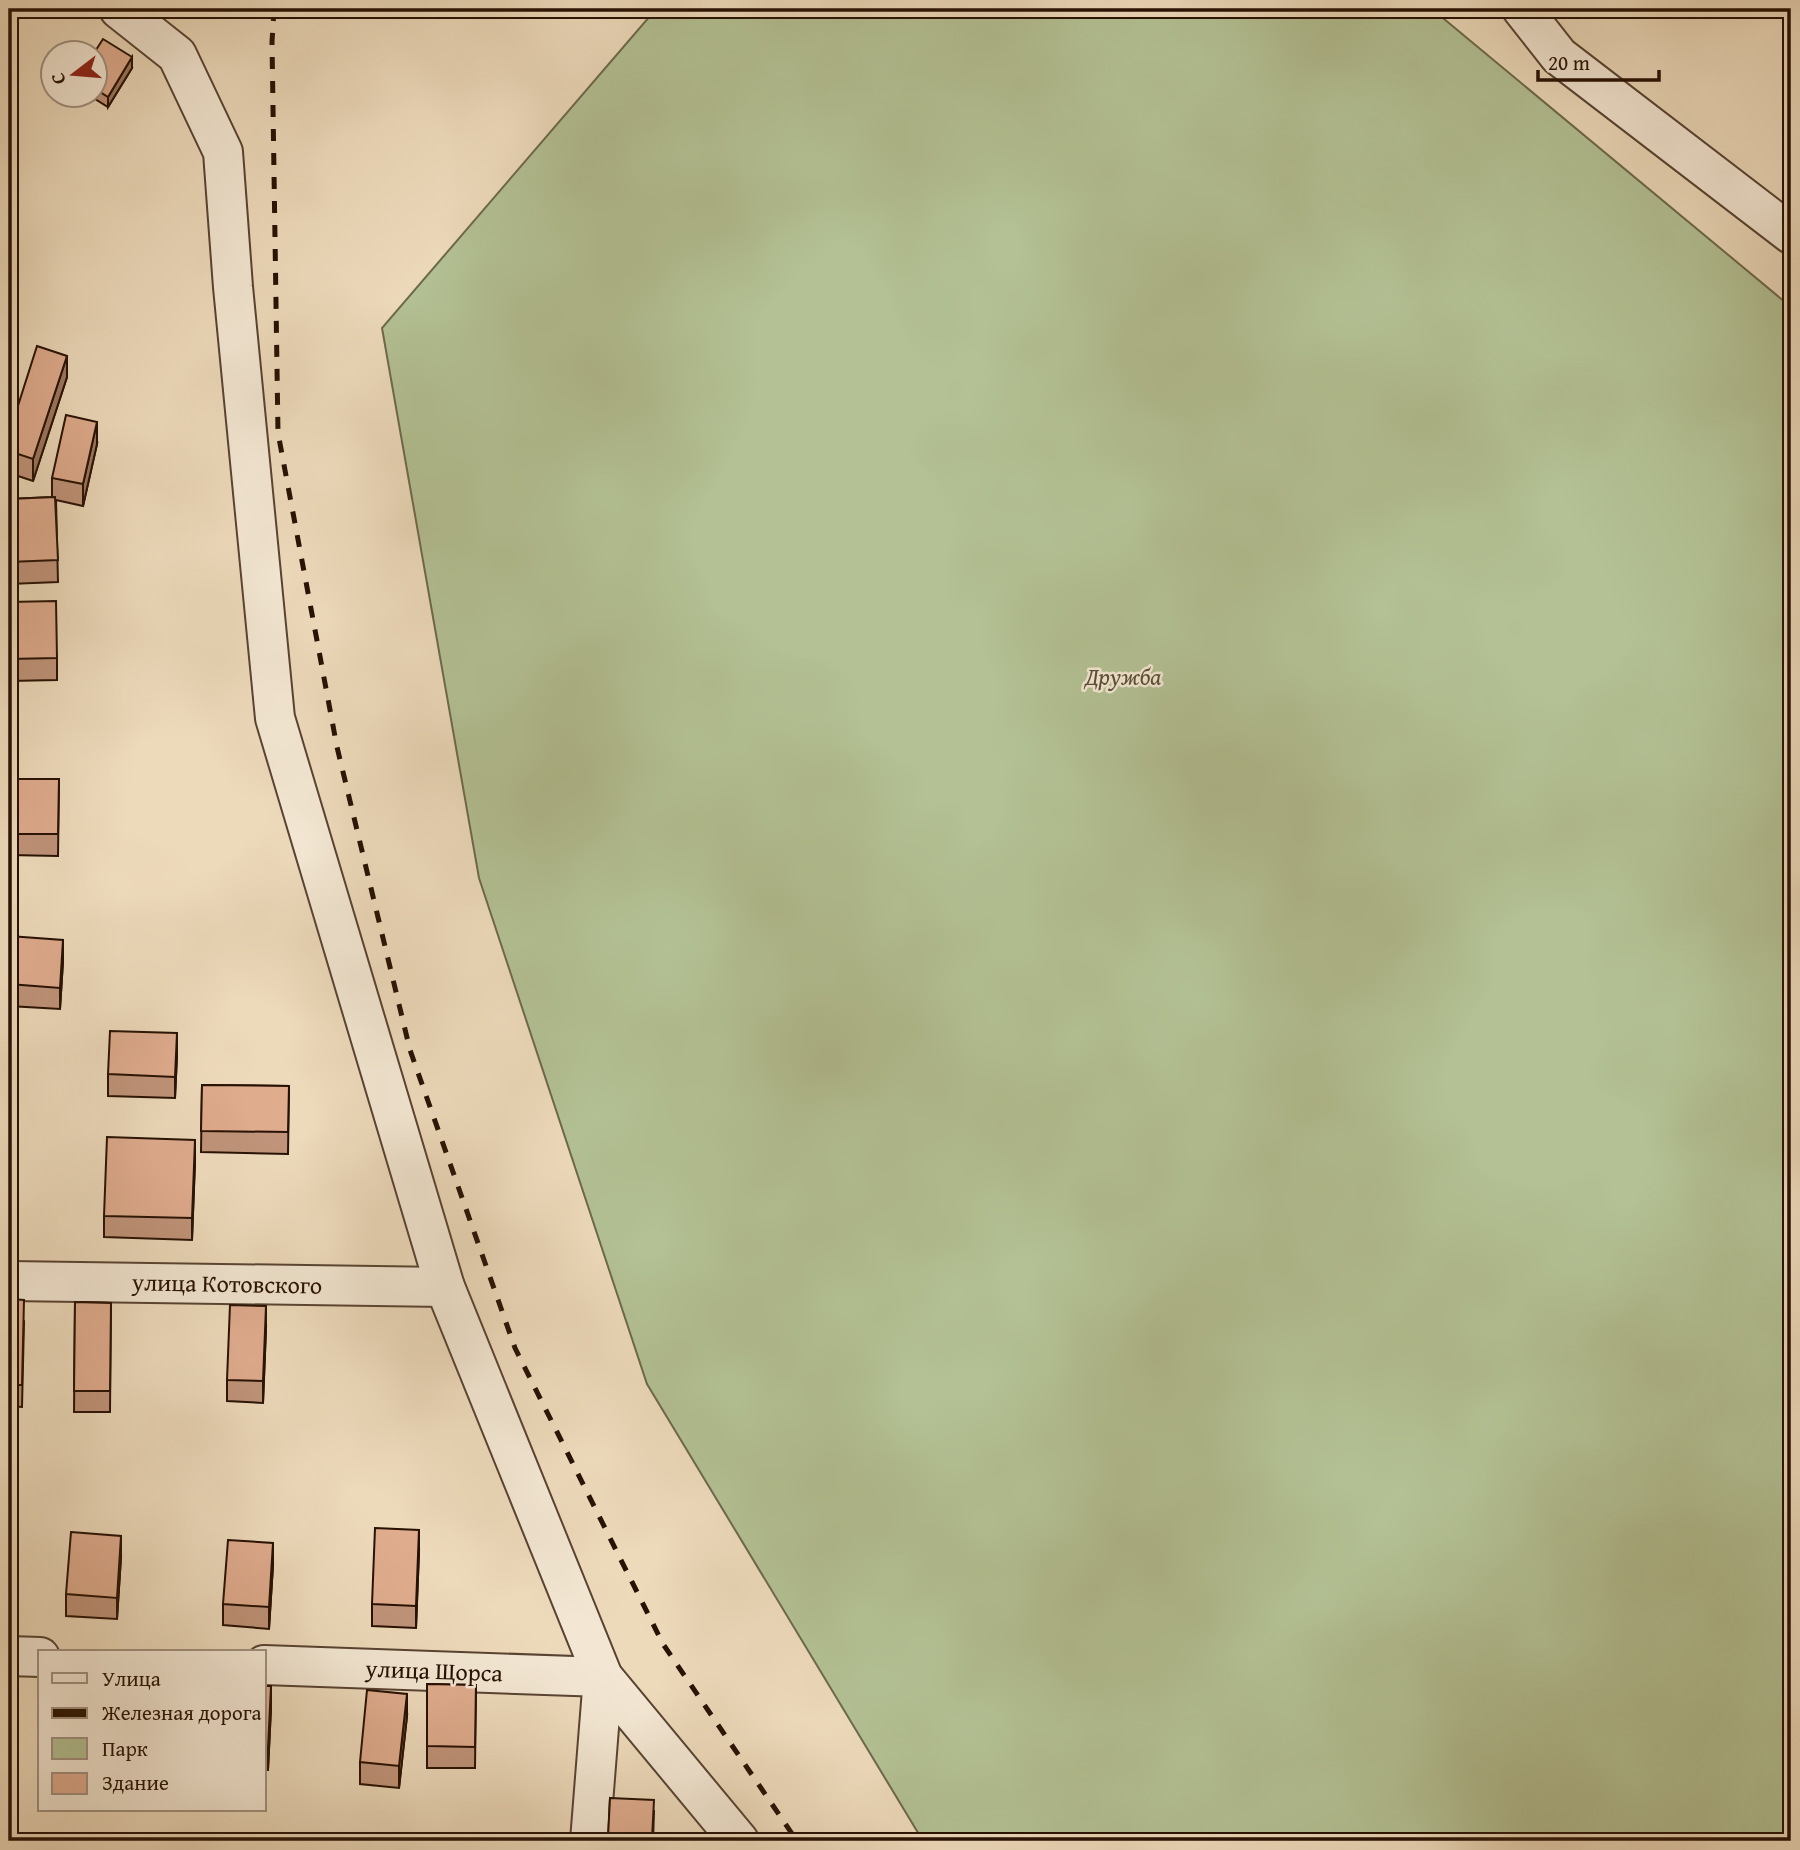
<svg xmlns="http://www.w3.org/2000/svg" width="1800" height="1850" font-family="'Gentium Book Plus',serif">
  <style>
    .green { fill: #b3c194; stroke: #6d694c; stroke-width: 2 }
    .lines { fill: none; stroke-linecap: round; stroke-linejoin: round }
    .minor-casing { stroke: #584332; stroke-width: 42 }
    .minor { stroke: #f3e7d3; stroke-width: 38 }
    .rail { stroke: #271104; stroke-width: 5; stroke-dasharray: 12 12; stroke-linecap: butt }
    .wall { fill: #c0947a; stroke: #271104; stroke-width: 2 }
    .shaded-wall { fill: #9c7863; stroke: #271104; stroke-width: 2 }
    .building { fill: #dfac8e; stroke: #271104; stroke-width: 2 }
    .labels { text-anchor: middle; stroke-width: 5; stroke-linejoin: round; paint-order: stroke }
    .park-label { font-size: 24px; font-style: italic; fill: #584f36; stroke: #f3e7d3 }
    .street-label { font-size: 24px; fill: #271104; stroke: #f3e7d3 }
  </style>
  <rect width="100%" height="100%" fill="#eddabb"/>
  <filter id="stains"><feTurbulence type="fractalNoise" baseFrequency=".00286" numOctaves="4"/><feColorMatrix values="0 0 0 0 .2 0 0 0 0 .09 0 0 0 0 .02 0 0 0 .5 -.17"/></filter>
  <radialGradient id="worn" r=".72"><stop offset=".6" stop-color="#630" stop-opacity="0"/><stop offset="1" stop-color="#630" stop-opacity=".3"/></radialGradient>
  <!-- green -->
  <path class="green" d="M656,9H1432L1791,307V1841H923L647,1384L479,878L382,328Z"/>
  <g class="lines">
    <!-- minor casing -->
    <g class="minor-casing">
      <g id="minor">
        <path d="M119,9L177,55L223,152L233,287L275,718L445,1287L603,1677L739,1841"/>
        <path d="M1522,9L1559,56L1791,234"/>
        <path d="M9,1281L445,1287"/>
        <path d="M9,1656L40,1657"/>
        <path d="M264,1665L603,1677"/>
        <path d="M590,1841L603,1677"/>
      </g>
    </g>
    <!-- minor -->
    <use href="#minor" class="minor"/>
    <!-- rail -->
    <path class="rail" d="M274,9L272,42L278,433L337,747L410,1050L515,1348L663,1644L797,1841"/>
  </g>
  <!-- wall -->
  <g class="wall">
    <path d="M94,53L132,68L108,107L87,94H94Z"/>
    <path d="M67,377L33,481L9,473V434Z"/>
    <path d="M97,444L83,506L56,500L58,582L9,584V499L52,497V478Z"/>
    <path d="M9,602L57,658V680L9,681Z"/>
    <path d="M9,779H59L58,856L9,855Z"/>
    <path d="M9,936L63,961L60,1009L9,1006Z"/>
    <path d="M177,1055L175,1098L108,1096V1074Z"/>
    <path d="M202,1085L289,1086L288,1154L201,1152Z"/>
    <path d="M195,1161L192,1240L104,1237V1216Z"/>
    <path d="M9,1299L24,1321L22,1407L9,1406Z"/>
    <path d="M75,1302L111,1303L110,1412H74Z"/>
    <path d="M266,1328L263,1403L227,1401V1380Z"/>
    <path d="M419,1551L416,1628L372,1626V1604Z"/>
    <path d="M121,1557L117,1619L66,1616V1594Z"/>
    <path d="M273,1565L269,1629L223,1625V1604Z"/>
    <path d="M427,1684L476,1685L475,1768H427Z"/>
    <path d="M264,1686L271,1708L268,1770H264Z"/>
    <path d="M407,1716L399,1788L360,1784V1762Z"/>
    <path d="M610,1798L654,1811L653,1841H608Z"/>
  </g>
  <!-- shaded-wall -->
  <g class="shaded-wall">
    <path d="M132,57V68L108,107V97Z"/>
    <path d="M67,356V377L33,481V459Z"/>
    <path d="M12,380V401L9,411V389Z"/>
    <path d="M97,422V444L83,506V484Z"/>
    <path d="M63,940V961L60,1009V988Z"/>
    <path d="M177,1033V1055L175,1098V1077Z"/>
    <path d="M195,1140V1161L192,1240V1218Z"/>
    <path d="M266,1306V1328L263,1403V1381Z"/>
    <path d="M419,1530V1551L416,1628V1606Z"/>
    <path d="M121,1536V1557L117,1619V1598Z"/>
    <path d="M273,1543V1565L269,1629V1607Z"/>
    <path d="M271,1686V1708L268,1770V1748Z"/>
    <path d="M407,1694V1716L399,1788V1766Z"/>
  </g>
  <!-- building -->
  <g class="building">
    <path d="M103,39L132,57L108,97L94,88V53Z"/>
    <path d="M37,346L67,356L33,459L9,451V434Z"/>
    <path d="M9,379L12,380L9,389Z"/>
    <path d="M66,415L97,422L83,484L52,478Z"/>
    <path d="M55,497L58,560L9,562V499Z"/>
    <path d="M56,601L57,658L9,659V602Z"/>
    <path d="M9,779H59L58,834H9Z"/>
    <path d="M9,936L63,940L60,988L9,984Z"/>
    <path d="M110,1031L177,1033L175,1077L108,1074Z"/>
    <path d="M202,1085L289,1086L288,1132L201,1131Z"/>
    <path d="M107,1137L195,1140L192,1218L104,1216Z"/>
    <path d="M9,1299L24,1300L22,1385H9Z"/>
    <path d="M75,1302L111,1303L110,1391H74Z"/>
    <path d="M230,1305L266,1306L263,1381L227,1380Z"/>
    <path d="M375,1528L419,1530L416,1606L372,1604Z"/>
    <path d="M71,1532L121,1536L117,1598L66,1594Z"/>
    <path d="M228,1540L273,1543L269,1607L223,1604Z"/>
    <path d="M427,1684L476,1685L475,1747L427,1746Z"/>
    <path d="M264,1686H271L268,1748H264Z"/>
    <path d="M367,1690L407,1694L399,1766L360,1762Z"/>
    <path d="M610,1798L654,1800L652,1839L608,1837Z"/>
  </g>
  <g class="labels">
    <!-- park labels -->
    <g class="park-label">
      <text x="1123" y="685">Дружба</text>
    </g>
    <!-- street labels -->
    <g class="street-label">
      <text transform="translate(227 1284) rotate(1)" y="8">улица Котовского</text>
      <text transform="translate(434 1671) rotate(2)" y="8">улица Щорса</text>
    </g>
  </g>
  <!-- margin -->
  <rect width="1800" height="1850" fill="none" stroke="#eddabb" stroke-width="35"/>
  <rect x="10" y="10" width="1779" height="1829" fill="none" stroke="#271104" stroke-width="3.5"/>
  <rect x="18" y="18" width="1765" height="1815" fill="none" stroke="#271104" stroke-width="2"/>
  <!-- legend -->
  <rect x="38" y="1650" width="228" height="161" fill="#f3e7d3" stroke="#a19180" stroke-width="2"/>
  <rect x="52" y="1673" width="35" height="10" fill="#f3e7d3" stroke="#a19180" stroke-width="2"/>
  <text x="102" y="1686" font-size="21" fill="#271104">Улица</text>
  <rect x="52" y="1708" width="35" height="10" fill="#271104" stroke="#a19180" stroke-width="2"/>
  <text x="102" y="1720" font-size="21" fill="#271104">Железная дорога</text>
  <rect x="52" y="1738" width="35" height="21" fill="#b3c194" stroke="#a19180" stroke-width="2"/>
  <text x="102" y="1756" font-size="21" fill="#271104">Парк</text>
  <rect x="52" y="1773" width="35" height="21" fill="#dfac8e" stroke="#a19180" stroke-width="2"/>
  <text x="102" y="1790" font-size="21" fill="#271104">Здание</text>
  <!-- north arrow -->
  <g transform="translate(74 74) rotate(254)"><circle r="33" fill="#f3e7d3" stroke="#a19180" stroke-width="2"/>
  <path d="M0-5L12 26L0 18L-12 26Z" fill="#8f2418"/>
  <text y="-10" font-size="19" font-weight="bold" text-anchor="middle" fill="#271104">С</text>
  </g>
  <!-- scale -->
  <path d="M1538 70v10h121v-10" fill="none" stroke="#271104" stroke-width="3.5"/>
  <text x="1548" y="70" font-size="21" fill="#271104" stroke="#f3e7d3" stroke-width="5" paint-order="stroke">20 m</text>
  <rect width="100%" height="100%" filter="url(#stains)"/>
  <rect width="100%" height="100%" fill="url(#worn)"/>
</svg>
